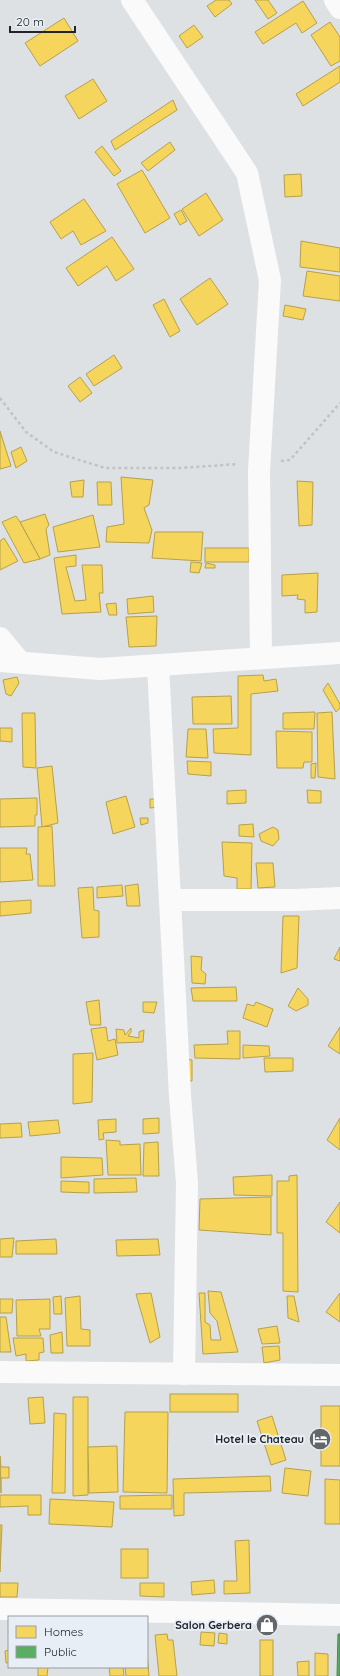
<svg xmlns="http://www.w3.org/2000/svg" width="340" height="1676" font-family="Quicksand,sans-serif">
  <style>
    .homes { fill: #f6d55c; stroke: #b6a04c }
    .public { fill: #5aae61; stroke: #498550 }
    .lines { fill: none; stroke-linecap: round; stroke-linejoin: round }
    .path { stroke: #c1c2c3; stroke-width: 2.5; stroke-dasharray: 3 3; stroke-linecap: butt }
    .minor { stroke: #fafafb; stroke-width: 22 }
    .labels { text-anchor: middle; stroke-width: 4; stroke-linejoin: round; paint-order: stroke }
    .poi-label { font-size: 11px; font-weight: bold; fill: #222427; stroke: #e7eef6; text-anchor: end }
  </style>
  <rect width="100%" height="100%" fill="#dee1e4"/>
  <!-- homes -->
  <g class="homes">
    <path d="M216,0H229L232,4L215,17L207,6Z"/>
    <path d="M255,0H268L277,13L268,19Z"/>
    <path d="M303,1L317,23L302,33L296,23L263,44L255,32Z"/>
    <path d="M64,18L78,41L40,66L25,43Z"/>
    <path d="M330,22L340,37V61L331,66L311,35Z"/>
    <path d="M194,25L203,37L187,48L179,36Z"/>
    <path d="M340,66V82L303,106L296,94Z"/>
    <path d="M93,79L107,101L79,119L65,96Z"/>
    <path d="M173,100L177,110L115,150L111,141Z"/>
    <path d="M170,142L175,150L148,171L141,163Z"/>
    <path d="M102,146L121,171L114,176L95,152Z"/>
    <path d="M142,170L170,218L145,233L117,184Z"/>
    <path d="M301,174L302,196L285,197L284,175Z"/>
    <path d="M206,193L223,220L199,236L182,209Z"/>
    <path d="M84,199L106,231L81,245L73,231L61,239L50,222Z"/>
    <path d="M181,210L187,221L180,225L174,214Z"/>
    <path d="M112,237L134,269L116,281L107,266L78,286L66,268Z"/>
    <path d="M301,241L340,248V272L300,267Z"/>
    <path d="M307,271L340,276V301L303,296Z"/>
    <path d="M210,278L228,304L197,325L180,299Z"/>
    <path d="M164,299L180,331L170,337L153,305Z"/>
    <path d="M285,305L306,309L303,320L283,316Z"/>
    <path d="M114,355L122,368L94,386L86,374Z"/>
    <path d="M80,377L92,393L80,402L68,386Z"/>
    <path d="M0,431L11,466L0,469Z"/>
    <path d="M21,447L27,461L16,468L11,452Z"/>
    <path d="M121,477L153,480L149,505L144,508L152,530L149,543L106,542L107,527L124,524Z"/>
    <path d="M84,480L83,497H72L70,482Z"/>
    <path d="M297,481L313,482L312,525L299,526Z"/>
    <path d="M97,482H111L112,505H98Z"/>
    <path d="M45,514L49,525L46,529L50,555L40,559L20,522Z"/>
    <path d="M93,515L100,547L58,552L53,527Z"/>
    <path d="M16,516L20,522L40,559L24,563L2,522Z"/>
    <path d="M155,532H203L201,561L152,558Z"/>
    <path d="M4,538L18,561L0,570V541Z"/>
    <rect x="205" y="548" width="44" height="14"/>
    <path d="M76,555V566L66,567L75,601L86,600L82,565H102L103,593H99L101,612L62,614L54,558Z"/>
    <path d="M191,562L202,563L199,573L190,572Z"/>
    <path d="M206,563L215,565V568H205Z"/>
    <path d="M318,573L317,612L305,613V600L297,599L298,595L282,596V575Z"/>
    <path d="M153,596L154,612L128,614L127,599Z"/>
    <path d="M116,603L117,615H109L106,604Z"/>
    <path d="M157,616L156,646L129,647L126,617Z"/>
    <path d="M263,675L264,681L276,679L278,691L251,694V755L214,753L213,729L238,728V676Z"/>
    <path d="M17,677L19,683L11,696L6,694L3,680Z"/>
    <path d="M328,683L340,704V708L336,712L323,690Z"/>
    <path d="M231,696L232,724H193L192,697Z"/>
    <path d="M315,712L314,729H283V713Z"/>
    <path d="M332,712L335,779L318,777L317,713Z"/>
    <path d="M22,713H35L36,768L23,767Z"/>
    <path d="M0,728H12V742L0,741Z"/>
    <path d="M188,729H206L208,758L186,757Z"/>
    <path d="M276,731L312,732V762H304L303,768H277Z"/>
    <path d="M187,761L211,762V776L188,774Z"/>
    <path d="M316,763L315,778H311V764Z"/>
    <path d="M52,766L58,823L42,827L37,768Z"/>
    <path d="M246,790V803L227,804V791Z"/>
    <path d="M307,790L321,791V803H308Z"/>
    <path d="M126,796L135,827L113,834L106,802Z"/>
    <path d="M37,798V815H35V826L0,827V799Z"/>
    <path d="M150,799H159V807L150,808Z"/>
    <path d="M140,818H148V823L141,825Z"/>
    <path d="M253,824L254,837L239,836V825Z"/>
    <path d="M52,826L55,886H38V827Z"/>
    <path d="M273,827L278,830L279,839L273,846L261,841L259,834Z"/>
    <path d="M222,842L252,843L251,889H237V878L224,876Z"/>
    <path d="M0,848H27L26,854H30L33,880L0,882Z"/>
    <path d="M256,863H273L275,887L258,888Z"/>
    <path d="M138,884L140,906H127L125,886Z"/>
    <path d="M122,885L123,896L97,898V887Z"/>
    <path d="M93,887L94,910L99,911V937L82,938L78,888Z"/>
    <path d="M31,900V913L0,916V902Z"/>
    <path d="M283,916H299L297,968L281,973Z"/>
    <path d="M340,947V961L334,959Z"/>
    <path d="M191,956L202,957L201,970L206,974L205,984L192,983Z"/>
    <path d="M236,987L237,1001H193L191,988Z"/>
    <path d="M298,988L308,999V1005L296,1011L288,1006Z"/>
    <path d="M99,1000L101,1025H90L86,1002Z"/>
    <path d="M143,1002H157L154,1013L143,1012Z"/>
    <path d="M256,1002L273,1009L267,1027L243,1018L247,1004L254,1006Z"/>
    <path d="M106,1027L108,1041L115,1039L118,1055L97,1060L91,1029Z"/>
    <path d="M340,1027V1054L328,1046Z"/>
    <path d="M131,1028V1032L128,1036L139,1038V1032L144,1030L143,1042L117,1043L116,1029L124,1030L125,1035Z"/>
    <path d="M227,1031H240V1059L195,1058L194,1045L228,1044Z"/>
    <path d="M243,1045L269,1046L270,1056L243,1058Z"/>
    <path d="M93,1053L92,1102L73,1104V1054Z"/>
    <path d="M182,1058L192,1060V1081L181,1079Z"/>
    <path d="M264,1058H293V1071L265,1072Z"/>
    <path d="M159,1118V1133L143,1134V1119Z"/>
    <path d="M340,1118V1150L327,1140Z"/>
    <path d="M116,1119V1132L103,1133L104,1139L99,1140L98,1120Z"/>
    <path d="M58,1120L60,1133L30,1136L28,1122Z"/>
    <path d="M21,1123L22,1137L0,1138V1124Z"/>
    <path d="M106,1140L120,1141V1145L140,1144L141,1175H108Z"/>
    <path d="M158,1142L159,1176H143L144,1143Z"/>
    <path d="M61,1157L102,1158L103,1175L61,1178Z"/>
    <path d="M272,1175V1196L234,1195L233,1177Z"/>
    <path d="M297,1175L298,1292L283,1291V1233H277V1181H289V1176Z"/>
    <path d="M136,1178L137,1192L94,1193V1179Z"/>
    <path d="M61,1181L89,1182V1193L61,1192Z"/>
    <path d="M271,1197V1235L199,1230L200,1199Z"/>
    <path d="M340,1202V1233L326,1222Z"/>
    <path d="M14,1238L12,1257H0V1239Z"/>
    <path d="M56,1239L57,1254H16V1241Z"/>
    <path d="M158,1239L160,1255L117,1256L116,1240Z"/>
    <path d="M208,1291L221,1292L238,1352L203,1354L199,1293H205V1322L210,1325L211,1340H221L217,1321L210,1313Z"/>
    <path d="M151,1293L160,1337L150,1343L136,1294Z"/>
    <path d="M340,1293V1322L326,1312Z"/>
    <path d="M61,1296L62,1314H54L53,1297Z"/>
    <path d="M80,1296L81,1329L90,1330V1346H67L65,1298Z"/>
    <path d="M287,1296H294L299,1322L288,1318Z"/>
    <path d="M0,1299H13L12,1313H0Z"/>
    <path d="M50,1299V1329H39L41,1336H17L16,1300Z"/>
    <path d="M0,1317H6L11,1352H0Z"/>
    <path d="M277,1326L280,1343L262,1344L258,1329Z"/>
    <path d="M62,1332L63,1353H51L50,1335Z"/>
    <path d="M13,1338H43L44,1352L39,1353V1360L26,1361V1354L16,1356Z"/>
    <path d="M279,1346L280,1360L264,1363L262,1347Z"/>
    <rect x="170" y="1394" width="68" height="18"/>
    <path d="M43,1397L45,1423L30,1424L28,1398Z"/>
    <path d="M73,1397H88V1495L73,1496Z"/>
    <rect x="321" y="1406" width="19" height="60"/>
    <path d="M125,1412H168L167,1493L123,1492Z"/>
    <path d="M54,1413L66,1414L65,1493H52Z"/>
    <path d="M272,1416L286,1460L271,1465L257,1421Z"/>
    <path d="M117,1446L118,1492L89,1493L88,1447Z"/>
    <path d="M0,1456L1,1467H9V1478H1V1493Z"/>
    <path d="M285,1468L311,1471L308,1496L282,1493Z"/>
    <path d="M270,1476L271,1491L184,1493V1515L174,1516L173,1479Z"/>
    <path d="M325,1479L340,1480V1524H325Z"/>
    <path d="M0,1495H41V1515H28V1506L0,1507Z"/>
    <path d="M172,1495V1509H120V1496Z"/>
    <path d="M50,1499L114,1502L112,1527L49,1524Z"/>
    <path d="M0,1525H2L0,1572Z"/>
    <path d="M249,1540L250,1593L224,1594V1581H237L235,1541Z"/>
    <rect x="121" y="1549" width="27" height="29"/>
    <path d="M214,1580L215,1593L192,1595L191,1582Z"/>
    <path d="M0,1583H18L17,1597H0Z"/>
    <path d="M140,1583H164V1597L140,1596Z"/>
    <path d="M201,1632L215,1633L214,1646L200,1645Z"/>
    <path d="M219,1633L227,1634V1644L218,1643Z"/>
    <path d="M167,1634L168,1640H173L177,1676H159L155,1635Z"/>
    <rect x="260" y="1640" width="13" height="36"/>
    <path d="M9,1650V1663H6L5,1651Z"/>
    <path d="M147,1652L149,1676H126L125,1667H147Z"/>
    <path d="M315,1653L328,1654V1676H315Z"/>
    <path d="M309,1661V1676H298L297,1662Z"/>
    <path d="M38,1667H48L47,1676H38Z"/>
    <path d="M109,1667H123L124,1676H110Z"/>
  </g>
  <!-- public -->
  <path class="public" d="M338,1634H340V1676H337Z"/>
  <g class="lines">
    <!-- path -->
    <g class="path">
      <path d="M0,398L26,432L54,452L105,468H181L238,464"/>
      <path d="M281,461L290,460L340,403"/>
    </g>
    <!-- minor -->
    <g class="minor">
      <path d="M132,0L247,173L270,280L259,471L261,658"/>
      <path d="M335,0L340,8"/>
      <path d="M0,638L20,662"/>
      <path d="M0,661L100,669L340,653"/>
      <path d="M158,665L180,1096L187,1183L184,1374"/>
      <path d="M170,900H296L340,898"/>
      <path d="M0,1372L340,1375"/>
      <path d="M0,1609L340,1615"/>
    </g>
  </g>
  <!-- icons -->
  <defs>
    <g id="hotel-disc" transform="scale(1.15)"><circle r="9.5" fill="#646669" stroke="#e7eef6"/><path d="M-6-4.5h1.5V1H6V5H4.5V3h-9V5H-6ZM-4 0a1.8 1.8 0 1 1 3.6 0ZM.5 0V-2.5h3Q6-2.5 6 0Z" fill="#fff"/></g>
    <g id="shop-disc" transform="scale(1.15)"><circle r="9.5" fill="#646669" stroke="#e7eef6"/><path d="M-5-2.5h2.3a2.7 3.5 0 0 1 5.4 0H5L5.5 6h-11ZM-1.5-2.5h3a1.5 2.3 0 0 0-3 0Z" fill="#fff"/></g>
  </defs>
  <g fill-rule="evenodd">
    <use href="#hotel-disc" x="320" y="1439"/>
    <use href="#shop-disc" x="267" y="1625"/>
  </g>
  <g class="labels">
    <!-- poi labels -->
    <g class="poi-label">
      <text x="304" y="1443">Hotel le Chateau</text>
      <text x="252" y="1629">Salon Gerbera</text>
    </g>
  </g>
  <!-- legend -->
  <rect x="8" y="1616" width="140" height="52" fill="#e7eef6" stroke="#989da3"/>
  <rect x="16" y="1626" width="20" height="12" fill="#f6d55c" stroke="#989da3"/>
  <text x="44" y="1636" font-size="12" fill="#222427">Homes</text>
  <rect x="16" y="1646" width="20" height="12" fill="#5aae61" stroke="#989da3"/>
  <text x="44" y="1656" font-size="12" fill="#222427">Public</text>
  <!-- scale -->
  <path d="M10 26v6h65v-6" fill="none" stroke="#222427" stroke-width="2"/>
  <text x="16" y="26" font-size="12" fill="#222427" stroke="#e7eef6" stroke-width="3" paint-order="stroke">20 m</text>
</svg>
